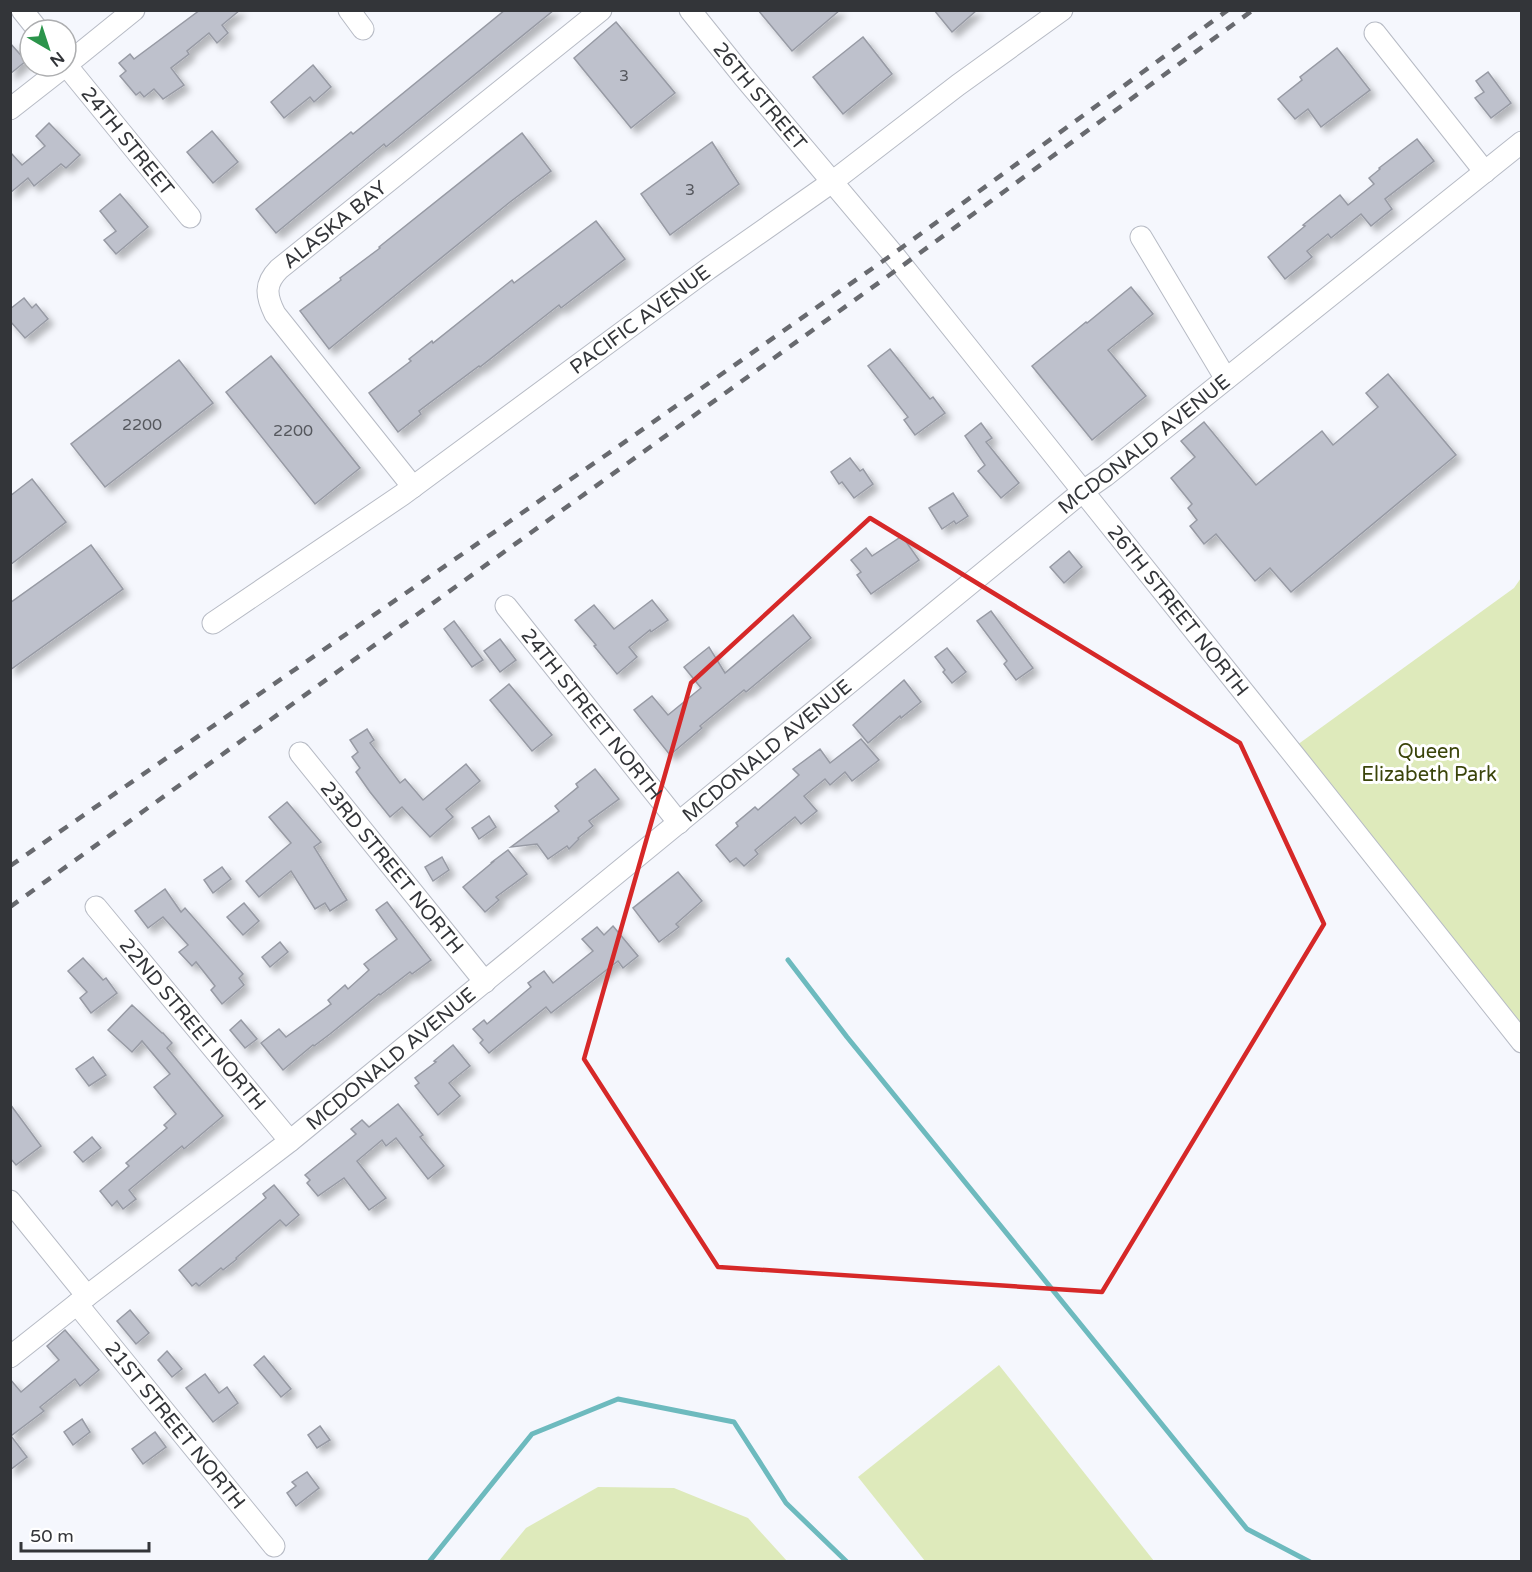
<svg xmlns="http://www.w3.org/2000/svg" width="1532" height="1572" font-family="'Varela Round',sans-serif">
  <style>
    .green { fill: #deeabb }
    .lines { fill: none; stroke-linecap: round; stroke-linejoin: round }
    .stream { stroke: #6dbabe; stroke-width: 5 }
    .building { fill: #bec1cc; stroke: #979aa4; stroke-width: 1.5; filter: url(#shadow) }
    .minor-casing { stroke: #b7bbc5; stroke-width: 23 }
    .minor { stroke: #fff; stroke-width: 21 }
    .rail { stroke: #686a6f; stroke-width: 4.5; stroke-dasharray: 10 10; stroke-linecap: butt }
    .marked { fill: none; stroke: #d62828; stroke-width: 4.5; stroke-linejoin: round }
    .labels { text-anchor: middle; stroke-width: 6; stroke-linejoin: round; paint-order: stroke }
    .number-label { font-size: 16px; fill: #56585e }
    .street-label { font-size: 20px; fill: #333539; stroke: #fff }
    .park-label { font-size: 20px; fill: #3a440a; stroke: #fff }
  </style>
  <defs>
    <filter id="shadow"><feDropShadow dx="5.5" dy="5.5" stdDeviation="3" flood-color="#0004"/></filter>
  </defs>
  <rect width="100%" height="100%" fill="#f5f7fd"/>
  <!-- green -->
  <g class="green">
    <path d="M1521,578V1026L1297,745L1514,588Z"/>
    <path d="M999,1365L1154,1561H925L858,1477Z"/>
    <path d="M598,1487L674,1488L748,1518L787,1561H499L526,1528Z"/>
  </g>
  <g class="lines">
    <!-- stream -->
    <g class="stream">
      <path d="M788,960L847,1037L1247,1529L1310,1562"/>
      <path d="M429,1562L532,1434L618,1399L734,1422L786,1503L847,1562"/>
    </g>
  </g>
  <!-- building -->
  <g class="building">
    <path d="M200,10H240L222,25L228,33L217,43L209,33L187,51L189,54L171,68L184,85L163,99L154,89L144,97L140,92L136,95L120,76L126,71L119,63L130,54L134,59Z"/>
    <path d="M505,10H554L386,147L384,144L276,233L256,209L351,132L353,134Z"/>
    <path d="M758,10H840L792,51Z"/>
    <path d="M934,10H977L952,32Z"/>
    <path d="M616,22L675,93L631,128L574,58Z"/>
    <path d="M863,37L892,74L843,114L813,77Z"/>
    <path d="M10,43L26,61L10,74Z"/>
    <path d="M1337,48L1370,90L1321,127L1308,109L1295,119L1278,99L1302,80L1300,77Z"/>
    <path d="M313,65L331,87L314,102L310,97L284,118L271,102Z"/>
    <path d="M1488,72L1511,103L1491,118L1475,98L1484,92L1476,81Z"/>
    <path d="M49,123L80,155L66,168L61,164L34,186L28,178L10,193V152L22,165L45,146L36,136Z"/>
    <path d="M212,131L238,162L213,183L187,152Z"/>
    <path d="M522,133L551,171L510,202L329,349L300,311L341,280L340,278L380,248L379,247Z"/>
    <path d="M1417,139L1434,161L1385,199L1392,209L1371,226L1361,214L1331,238L1328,234L1307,251L1312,257L1285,279L1268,257L1305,226L1303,225L1340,195L1348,205L1374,184L1369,178L1380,169L1379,168Z"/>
    <path d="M712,142L739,184L670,235L641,194Z"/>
    <path d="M120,194L148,227L116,254L104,240L116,231L100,211Z"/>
    <path d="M596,221L625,259L561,308L559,305L480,367L479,366L419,411L421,414L398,432L369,393L411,361L409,359L432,341L433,343L512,280L514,283Z"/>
    <path d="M1131,287L1153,314L1108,350L1146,396L1092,440L1032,366L1086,322L1087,323Z"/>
    <path d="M24,298L32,308L36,304L48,319L25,338L10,321V309Z"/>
    <path d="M890,349L930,399L933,397L945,413L915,435L904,420L908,417L868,366Z"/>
    <path d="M271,356L360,468L315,504L226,392Z"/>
    <path d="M179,360L213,403L105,487L71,444Z"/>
    <path d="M1388,374L1456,455L1291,592L1270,568L1255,581L1216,534L1204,544L1190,526L1197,520L1188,508L1192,504L1171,478L1195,457L1181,441L1204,422L1256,485L1322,431L1333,445L1378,407L1366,393Z"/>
    <path d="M981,423L992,438L986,442L1019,483L1001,498L978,471L985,465L965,436Z"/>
    <path d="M850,458L860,471L863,469L873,484L854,498L842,482L839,484L831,472Z"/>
    <path d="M32,479L66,522L10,565V496Z"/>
    <path d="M953,493L968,516L956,524L954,521L942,529L929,508Z"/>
    <path d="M902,536L919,560L871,594L857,575L861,572L851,560L866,548L872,556Z"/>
    <path d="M91,545L123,589L10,670V603Z"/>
    <path d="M1069,551L1082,567L1064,583L1050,567Z"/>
    <path d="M652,600L668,620L651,632L650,630L629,647L637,657L617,674L594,646L596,645L575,620L594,605L614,629Z"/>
    <path d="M991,611L1033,668L1016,680L1004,664L1007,661L977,621Z"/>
    <path d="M793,615L811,638L746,692L744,690L700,726L702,728L670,755L634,710L652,696L668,715L701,688L684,667L709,647L725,673Z"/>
    <path d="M454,621L483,660L472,667L444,629Z"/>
    <path d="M500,639L516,660L500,672L484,651Z"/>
    <path d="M947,648L966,672L952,683L943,672L945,670L935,657Z"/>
    <path d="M904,680L921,702L901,718L900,716L868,743L853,725Z"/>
    <path d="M509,684L552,735L532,751L490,700Z"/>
    <path d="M367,729L374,740L370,743L400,783L405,779L423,800L466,764L480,781L446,809L453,817L430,837L402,807L390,817L370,792L356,772L360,768L352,757L358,752L350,740Z"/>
    <path d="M861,739L879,760L852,781L845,772L830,785L825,779L804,796L817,811L801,824L795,817L755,850L758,854L744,866L736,858L730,862L716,845L738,826L736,823L755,807L758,810L799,775L793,769L820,749L830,763Z"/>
    <path d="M595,769L619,799L589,821L593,826L578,838L579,839L569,849L567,846L548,859L537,844L511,847L559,811L555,806L578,787L576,784Z"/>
    <path d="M287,802L321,842L314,847L347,900L330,911L325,903L315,909L291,871L259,897L246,881L291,843L269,817Z"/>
    <path d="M489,816L496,827L479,839L472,828Z"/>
    <path d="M508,850L527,874L496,897L499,900L485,912L463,887L493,862H492Z"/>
    <path d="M442,857L449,870L433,881L425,867Z"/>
    <path d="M222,867L231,879L213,893L204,880Z"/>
    <path d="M678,872L702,901L676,924L679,927L659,942L633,908Z"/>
    <path d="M165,889L181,912L185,908L243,974L239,978L244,985L222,1004L211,990L215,986L196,962L192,966L179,952L188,945L163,917L148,928L135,911Z"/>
    <path d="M387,902L431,960L412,974L410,972L380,995L379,994L330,1034L314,1046L313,1045L283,1070L261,1043L279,1029L286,1037L331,1004L328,1000L345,985L348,989L369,970L364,964L397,939L376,910Z"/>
    <path d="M244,903L259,921L243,935L227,917Z"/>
    <path d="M613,926L638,956L623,968L618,961L551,1013L546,1007L489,1053L480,1043L483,1040L473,1029L484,1020L487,1024L531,987L528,983L544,971L553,983L593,951L582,939L597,927L604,935Z"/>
    <path d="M280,942L288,952L270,967L262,957Z"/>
    <path d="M83,958L103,980L106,978L117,993L91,1013L80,998L87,992L68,971Z"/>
    <path d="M132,1005L162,1033H163L172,1043L167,1048L223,1116L184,1149L182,1146L129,1190L136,1199L123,1209L117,1201L112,1206L100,1191L129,1166L126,1163L167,1128L164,1125L176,1114L154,1087L170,1074L142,1041L132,1052L108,1030Z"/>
    <path d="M241,1020L257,1039L245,1048L230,1030Z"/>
    <path d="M453,1045L470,1066L449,1083L460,1096L438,1115L415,1086L419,1083L415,1078L436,1062L434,1061Z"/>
    <path d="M93,1057L106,1075L89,1086L76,1069Z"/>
    <path d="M10,1104L41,1146L16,1165L10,1158Z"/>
    <path d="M398,1104L423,1135L420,1137L444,1166L428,1179L396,1138L386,1146L382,1140L357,1161L386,1198L369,1210L344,1178L318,1196L307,1183L310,1180L305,1175L356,1134L351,1129L362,1120L369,1127Z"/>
    <path d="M92,1137L101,1148L83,1162L74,1152Z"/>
    <path d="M274,1185L299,1215L286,1226L280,1220L236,1258L237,1259L223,1270L221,1268L199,1286L196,1283L192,1286L179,1270L266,1198L263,1194Z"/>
    <path d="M130,1310L149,1333L136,1344L117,1321Z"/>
    <path d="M65,1330L99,1370L80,1386L75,1379L40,1407L44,1411L11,1436L27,1457L10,1470V1379L21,1392L59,1360L47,1346Z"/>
    <path d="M167,1351L182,1369L172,1377L158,1360Z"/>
    <path d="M264,1356L291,1389L281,1397L254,1365Z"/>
    <path d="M205,1374L219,1393L227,1387L238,1403L213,1422L186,1388Z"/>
    <path d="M82,1419L90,1432L73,1445L64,1432Z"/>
    <path d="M320,1426L330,1440L317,1448L308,1435Z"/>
    <path d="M155,1432L166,1447L143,1464L132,1449Z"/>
    <path d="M307,1472L319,1488L296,1506L287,1493L296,1486L292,1482Z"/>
  </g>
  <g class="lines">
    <!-- minor casing -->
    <g class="minor-casing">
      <g id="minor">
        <path d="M22,10L38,30"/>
        <path d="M349,10L363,29"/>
        <path id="s1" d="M690,10L743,76L893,254L1302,765L1522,1042"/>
        <path d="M1375,33L1485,172"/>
        <path id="s2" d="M66,65L190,217"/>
        <path d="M66,65L134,10"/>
        <path d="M10,109L65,66"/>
        <path d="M1141,237L1226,379"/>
        <path id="s3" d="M413,487L275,314C266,296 264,284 279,269L601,10"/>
        <path id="s4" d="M506,606L679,823"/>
        <path id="s5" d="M213,623L402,495L708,269L832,182L958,85L1062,10"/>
        <path id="s6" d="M300,753L485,982"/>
        <path id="s7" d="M96,907L290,1141"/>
        <path d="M10,1201L87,1296"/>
        <path id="s8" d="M77,1304L274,1546"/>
        <path id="s9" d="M10,1357L87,1296L290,1141L1082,492L1105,476L1522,142"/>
      </g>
    </g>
    <!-- minor -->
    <use href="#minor" class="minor"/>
    <!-- rail -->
    <g class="rail">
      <path d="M10,866L619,446L893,254L1228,10"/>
      <path d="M10,907L902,266L1253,10"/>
    </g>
  </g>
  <!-- marked area -->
  <path class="marked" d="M870,518L1240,743L1324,924L1102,1292L718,1267L584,1059L691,683Z"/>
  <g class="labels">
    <!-- number labels -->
    <g class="number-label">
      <text x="624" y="81">3</text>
      <text x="690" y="195">3</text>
      <text x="142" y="430">2200</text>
      <text x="293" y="436">2200</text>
    </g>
    <!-- street labels -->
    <g class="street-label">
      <text dy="7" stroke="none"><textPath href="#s1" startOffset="111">26TH STREET</textPath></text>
      <text dy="7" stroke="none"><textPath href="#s2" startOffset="98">24TH STREET</textPath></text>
      <text dy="7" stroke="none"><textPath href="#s3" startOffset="342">ALASKA BAY</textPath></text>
      <text dy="7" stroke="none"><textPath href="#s5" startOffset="524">PACIFIC AVENUE</textPath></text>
      <text dy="7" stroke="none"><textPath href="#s9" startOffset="1456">MCDONALD AVENUE</textPath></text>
      <text dy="7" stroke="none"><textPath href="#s1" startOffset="774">26TH STREET NORTH</textPath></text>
      <text dy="7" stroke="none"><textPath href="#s4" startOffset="138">24TH STREET NORTH</textPath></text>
      <text dy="7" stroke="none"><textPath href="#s9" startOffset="970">MCDONALD AVENUE</textPath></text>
      <text dy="7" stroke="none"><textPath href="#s6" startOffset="147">23RD STREET NORTH</textPath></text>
      <text dy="7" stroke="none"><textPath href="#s7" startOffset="152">22ND STREET NORTH</textPath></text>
      <text dy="7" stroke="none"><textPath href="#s9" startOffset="484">MCDONALD AVENUE</textPath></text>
      <text dy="7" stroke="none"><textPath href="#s8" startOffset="156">21ST STREET NORTH</textPath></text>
    </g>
    <!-- park labels -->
    <g class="park-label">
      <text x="1429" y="758">Queen<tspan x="1429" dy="23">Elizabeth Park</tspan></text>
    </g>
  </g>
  <!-- border -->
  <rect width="1532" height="1572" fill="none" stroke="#333539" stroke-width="24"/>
  <!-- north arrow -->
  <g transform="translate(48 48) rotate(141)"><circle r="28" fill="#ffffff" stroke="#adaeb0" stroke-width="1.5"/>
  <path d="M0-4.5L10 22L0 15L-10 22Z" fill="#2b944b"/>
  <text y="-9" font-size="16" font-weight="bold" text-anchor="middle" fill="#333539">N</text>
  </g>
  <!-- scale -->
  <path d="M21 1542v9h128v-9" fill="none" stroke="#333539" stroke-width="3"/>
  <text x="30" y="1542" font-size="18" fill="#333539" stroke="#ffffff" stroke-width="4.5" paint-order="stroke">50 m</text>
</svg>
